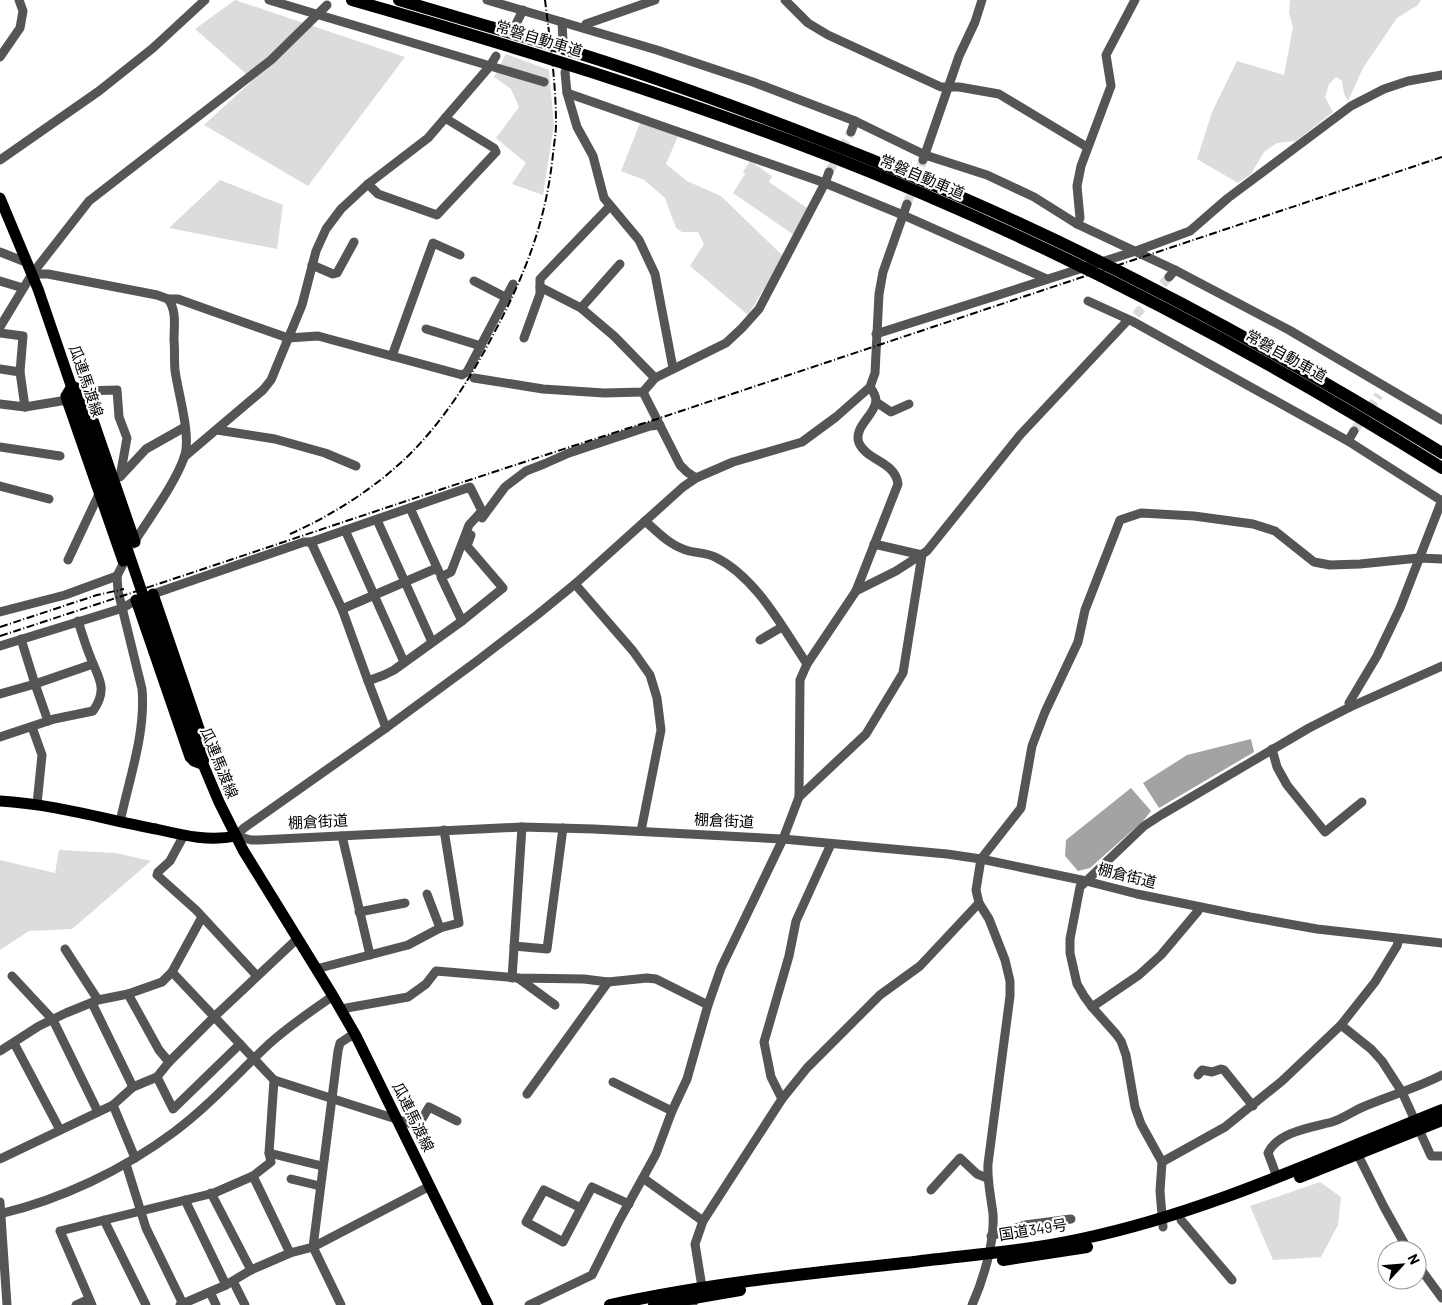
<svg xmlns="http://www.w3.org/2000/svg" width="1442" height="1305" font-family="Barlow,'Noto Sans JP',sans-serif">
  <style>
    .green { fill: #dcdcdc }
    .water { fill: #a3a3a3 }
    .lines { fill: none; stroke-linecap: round; stroke-linejoin: round }
    .minor-tunnel { stroke: #d9d9d9; stroke-width: 9; stroke-dasharray: 9 4.5; stroke-linecap: butt }
    .minor { stroke: #555; stroke-width: 9 }
    .major { stroke: #000; stroke-width: 11 }
    .highway { stroke: #000; stroke-width: 12 }
    .rail { stroke: #000; stroke-width: 2; stroke-dasharray: 8 2.5 1 2.5; stroke-linecap: butt }
    .labels { text-anchor: middle; stroke-width: 4.5; stroke-linejoin: round; paint-order: stroke }
    .street-label { font-size: 15px; fill: #000; stroke: #fff }
  </style>
  <rect width="100%" height="100%" fill="#fff"/>
  <!-- green -->
  <g class="green">
    <path d="M235,0L405,57L308,186L204,125L253,80L195,29Z"/>
    <path d="M1290,0H1421L1418,5L1397,18L1363,68L1348,101L1344,94L1342,81L1336,77L1329,84L1325,97L1333,112L1296,141L1277,143L1264,152L1251,174L1238,183L1197,159L1212,112L1237,61L1284,75L1293,27L1289,13Z"/>
    <path d="M506,54L549,70L554,125L543,195L512,184L526,163L496,138L519,107L511,89L494,77Z"/>
    <path d="M640,123L678,136L666,164L687,181L721,196L784,257L748,315L690,266L704,244L698,232H682L676,228L665,198L644,180L621,171Z"/>
    <path d="M750,161L772,176L769,182L810,210L794,235L733,193L745,174L743,172Z"/>
    <path d="M220,180L283,205L277,249L169,228Z"/>
    <path d="M59,850L116,853L151,861L72,929L29,931L0,950V860L55,873Z"/>
    <path d="M1320,1182L1341,1197L1338,1225L1321,1257L1273,1260L1250,1206Z"/>
  </g>
  <!-- water -->
  <g class="water">
    <path d="M1251,739L1254,752L1159,808L1143,783L1187,755Z"/>
    <path d="M1131,788L1151,811L1144,820L1090,868L1078,871L1065,856L1066,840Z"/>
  </g>
  <g class="lines">
    <!-- minor-tunnel -->
    <g class="minor-tunnel">
      <path d="M829,172L851,132"/>
      <path d="M907,204L923,160"/>
      <path d="M1136,315L1169,277"/>
      <path d="M1354,431L1379,395"/>
    </g>
    <!-- minor -->
    <g class="minor">
      <path d="M269,0L544,82"/>
      <path d="M487,0L657,50L753,82L855,121L925,155L987,175L1034,197L1077,224L1175,270L1289,330L1442,420"/>
      <path d="M785,0L808,23L828,35L941,87H959L999,94L1087,147"/>
      <path d="M562,22L563,41"/>
      <path d="M516,24L523,10"/>
      <path d="M584,28L586,24L655,0"/>
      <path d="M0,57L20,28L23,11L19,0"/>
      <path d="M565,72L567,93L825,183L903,215L1047,279"/>
      <path d="M567,93L577,127L593,156L604,198L639,240L655,274L673,368"/>
      <path d="M851,132L855,121"/>
      <path d="M0,160L99,91L153,48L205,0"/>
      <path d="M923,160L959,56L975,22L982,0"/>
      <path d="M368,184L378,194L437,215L496,152L494,148L445,118"/>
      <path d="M907,204L883,272L879,294L875,373L870,387L836,417L802,442L733,462L696,478L683,487L575,584L537,615L477,661L386,728L244,828L236,836L251,840H259L522,827L594,829L783,839L947,854L981,859L1086,881L1137,894L1250,917L1317,929L1442,943"/>
      <path d="M1077,224L1080,218L1077,186L1081,166L1111,86L1106,55L1135,0"/>
      <path d="M0,252L28,263"/>
      <path d="M312,265L333,274L337,273L354,242"/>
      <path d="M32,274H48L157,295L168,299H178L288,338L318,336L462,375L467,372L513,284"/>
      <path d="M1169,277L1175,270"/>
      <path d="M0,281L23,288"/>
      <path d="M474,281L507,298"/>
      <path d="M540,287L581,308L614,336L655,378"/>
      <path d="M1088,301L1132,321L1348,441L1442,501"/>
      <path d="M581,308L620,264"/>
      <path d="M0,327L32,274L89,201L271,60L327,5"/>
      <path d="M426,329L481,346"/>
      <path d="M0,333L23,336L20,372L0,369"/>
      <path d="M876,334L1136,251L1190,231L1228,198L1351,106L1384,89L1408,81L1442,75"/>
      <path d="M524,338L540,294V279L610,206"/>
      <path d="M392,356L433,243L460,255"/>
      <path d="M20,372L25,407"/>
      <path d="M474,378L543,389L604,393L643,392L655,378L726,343L742,328L759,309L825,183L829,172"/>
      <path d="M83,391L117,390L119,417L127,438L120,477L146,449L185,427"/>
      <path d="M643,392L680,465L687,472L696,478"/>
      <path d="M876,402L891,412L909,404"/>
      <path d="M0,404L25,407L67,400"/>
      <path d="M217,430L275,439L325,453L356,466"/>
      <path d="M1348,441L1354,431"/>
      <path d="M0,447L60,456"/>
      <path d="M184,457L263,390L271,380L302,305L316,251L326,229L341,209L368,184L428,138L490,66L496,56"/>
      <path d="M0,486L49,499"/>
      <path d="M470,487L482,511L469,525L451,572L441,577L462,621L394,670L384,675L368,681L342,609L311,542Z"/>
      <path d="M410,508L439,572"/>
      <path d="M482,518L505,487L526,471L544,464L569,453L650,426L660,425"/>
      <path d="M377,520L432,642"/>
      <path d="M645,521C659,533 670,546 689,551C697,553 707,553 715,557C756,577 782,627 807,664"/>
      <path d="M345,530L404,662"/>
      <path d="M133,544C149,518 173,487 184,458C192,436 178,394 175,370C174,360 175,350 174,340C174,325 177,311 168,299"/>
      <path d="M68,560L99,494"/>
      <path d="M575,584L633,651L650,675L657,698L661,730L641,831"/>
      <path d="M856,591L896,571L927,551L1020,435L1128,320"/>
      <path d="M342,609L437,568"/>
      <path d="M0,612L65,595L117,576"/>
      <path d="M462,621L503,588L467,546L471,535"/>
      <path d="M21,639L35,684L93,664"/>
      <path d="M760,640L782,627"/>
      <path d="M0,646L123,608L136,600L153,594L304,542H311"/>
      <path d="M368,681L386,728"/>
      <path d="M0,694L35,684L48,721"/>
      <path d="M1350,707L1349,703L1377,656L1400,608L1442,500"/>
      <path d="M32,727L42,755L37,804"/>
      <path d="M0,737L54,719L93,711C109,688 98,678 90,656C85,644 82,633 78,621"/>
      <path d="M1272,749L1277,767L1287,785L1325,832L1362,802"/>
      <path d="M799,797L866,734L903,673L922,555L874,544"/>
      <path d="M120,822C129,779 146,733 142,689L118,591L117,576L127,556"/>
      <path d="M184,835L170,861L158,872L157,875L196,910L257,976"/>
      <path d="M342,836L370,955"/>
      <path d="M427,894L440,928"/>
      <path d="M359,912L405,903"/>
      <path d="M514,946L547,949L563,828"/>
      <path d="M65,949L98,1000"/>
      <path d="M316,969L408,945L440,928L459,923L444,830"/>
      <path d="M12,976L53,1020L98,1112"/>
      <path d="M512,978L522,827"/>
      <path d="M518,978L555,1005"/>
      <path d="M128,994L159,1050L169,1062"/>
      <path d="M92,1003L133,1087L157,1077L169,1062L215,1016L297,939"/>
      <path d="M1092,1007L1139,975L1161,955L1198,911V907"/>
      <path d="M341,1009L408,997L426,984L436,971L518,978L584,979L608,982L647,978L656,979L708,1005"/>
      <path d="M1341,1025L1371,1049L1382,1061L1402,1092L1431,1156H1442"/>
      <path d="M14,1043L60,1130"/>
      <path d="M0,1051L39,1026L66,1013L98,1000L128,994L162,982L172,972L202,917"/>
      <path d="M1198,1075L1202,1070L1212,1072L1221,1069L1224,1070L1253,1106"/>
      <path d="M157,1077L173,1109L240,1044"/>
      <path d="M274,1080L418,1126L429,1107L457,1121"/>
      <path d="M613,1082L672,1111"/>
      <path d="M527,1094L608,982"/>
      <path d="M782,1099L771,1077L764,1042L789,956L796,921L831,844"/>
      <path d="M113,1105L133,1087"/>
      <path d="M1356,1151L1384,1207L1408,1250"/>
      <path d="M269,1153L322,1166"/>
      <path d="M0,1159L113,1105L135,1158"/>
      <path d="M1162,1162L1225,1127L1282,1081L1341,1025L1375,982L1397,946L1399,939"/>
      <path d="M126,1164L146,1228L183,1304"/>
      <path d="M253,1176L290,1253"/>
      <path d="M1277,1177L1268,1153C1277,1132 1313,1127 1332,1122C1343,1119 1353,1111 1363,1107C1389,1096 1417,1088 1442,1075"/>
      <path d="M643,1178L703,1221"/>
      <path d="M291,1179L320,1186"/>
      <path d="M931,1190L960,1158L977,1174L987,1178"/>
      <path d="M211,1193L251,1270"/>
      <path d="M185,1200L226,1285"/>
      <path d="M0,1202L7,1305"/>
      <path d="M581,1208L544,1190L526,1222L563,1242L592,1187L629,1204"/>
      <path d="M0,1214C62,1199 123,1170 174,1132C209,1106 238,1073 269,1044C289,1026 311,1011 333,996"/>
      <path d="M104,1220L146,1305"/>
      <path d="M1181,1220L1232,1280"/>
      <path d="M1163,1227L1160,1191L1162,1162L1141,1124L1135,1107L1126,1055L1121,1041L1116,1034L1092,1007L1084,996L1077,984L1070,953V939L1080,887L1144,826L1161,815L1309,728L1350,707L1442,666"/>
      <path d="M991,1236L1025,1225L1071,1219"/>
      <path d="M1417,1264L1442,1298"/>
      <path d="M233,1281L245,1305"/>
      <path d="M210,1292L216,1305"/>
      <path d="M76,1305L89,1299"/>
      <path d="M92,1305L60,1231L214,1193L253,1176L271,1162L269,1153L274,1080L172,972"/>
      <path d="M180,1305L226,1285L251,1270L290,1253L313,1247L430,1186"/>
      <path d="M341,1305L313,1247L338,1051L340,1043L349,1037L356,1036"/>
      <path d="M529,1305L592,1275L619,1221L656,1154L672,1111L687,1079L708,1005L721,968L783,839L799,797L800,680L807,664L856,591L898,484C895,461 867,461 859,443C853,427 875,415 876,401C876,396 873,391 870,387"/>
      <path d="M692,1305L702,1287L695,1244L703,1221L782,1099L807,1068L880,995L920,966L979,903"/>
      <path d="M972,1305C983,1281 995,1241 993,1214C991,1197 987,1181 988,1164L1010,996V981L1005,960L989,919L979,903L976,890L981,859L1021,808L1032,746L1045,712L1078,642L1085,610L1120,520L1141,513L1194,516L1253,524L1275,531L1314,562L1330,565L1360,564L1419,558L1442,559"/>
    </g>
    <!-- major -->
    <g class="major">
      <path d="M0,198L38,289L192,738L219,802L243,850L333,996L356,1036L488,1305"/>
      <path d="M72,386L66,396L67,400L123,561"/>
      <path d="M72,386L83,391L135,542"/>
      <path d="M136,600L190,757L194,761L202,764L207,752L153,594"/>
      <path d="M0,801C53,804 104,819 156,829C182,835 209,842 236,836"/>
    </g>
    <!-- highway -->
    <g class="highway">
      <path d="M352,0C513,46 673,95 830,156C1043,239 1248,346 1442,468"/>
      <path d="M399,0C452,16 505,31 558,47C677,83 794,128 909,175C1094,251 1272,348 1442,453"/>
      <path d="M1300,1177L1442,1120"/>
      <path d="M1003,1260L1087,1247"/>
      <path d="M610,1305C710,1283 812,1273 914,1262C969,1255 1026,1251 1081,1239C1206,1213 1324,1157 1442,1110"/>
      <path d="M654,1305L740,1290"/>
    </g>
    <!-- rail -->
    <g class="rail">
      <path d="M290,534C333,515 375,488 409,455C444,420 470,379 493,335C525,275 546,222 553,154C554,144 556,134 556,124C556,83 550,41 545,0"/>
      <path d="M0,627L97,595L124,589"/>
      <path d="M0,636C219,565 437,489 657,419L1442,157"/>
    </g>
  </g>
  <g class="labels">
    <!-- street labels -->
    <g class="street-label">
      <text transform="translate(539 39) rotate(17)" y="5">常磐自動車道</text>
      <text transform="translate(922 177) rotate(23)" y="5">常磐自動車道</text>
      <text transform="translate(1286 356) rotate(29)" y="5">常磐自動車道</text>
      <text transform="translate(86 381) rotate(71)" y="5">瓜連馬渡線</text>
      <text transform="translate(219 763) rotate(68)" y="5">瓜連馬渡線</text>
      <text transform="translate(724 821) rotate(3)" y="5">棚倉街道</text>
      <text transform="translate(318 822) rotate(-3)" y="5">棚倉街道</text>
      <text transform="translate(1127 876) rotate(14)" y="5">棚倉街道</text>
      <text transform="translate(413 1117) rotate(64)" y="5">瓜連馬渡線</text>
      <text transform="translate(1033 1230) rotate(-9)" y="5">国道349号</text>
    </g>
  </g>
  <!-- north arrow -->
  <g transform="translate(1402 1265) rotate(64)"><circle r="24" fill="#ffffff" stroke="#999999"/>
  <path d="M0-4L9 19L0 12L-9 19Z" fill="#000000"/>
  <text y="-8" font-size="14" font-weight="bold" text-anchor="middle" fill="#000000">N</text>
  </g>
</svg>
